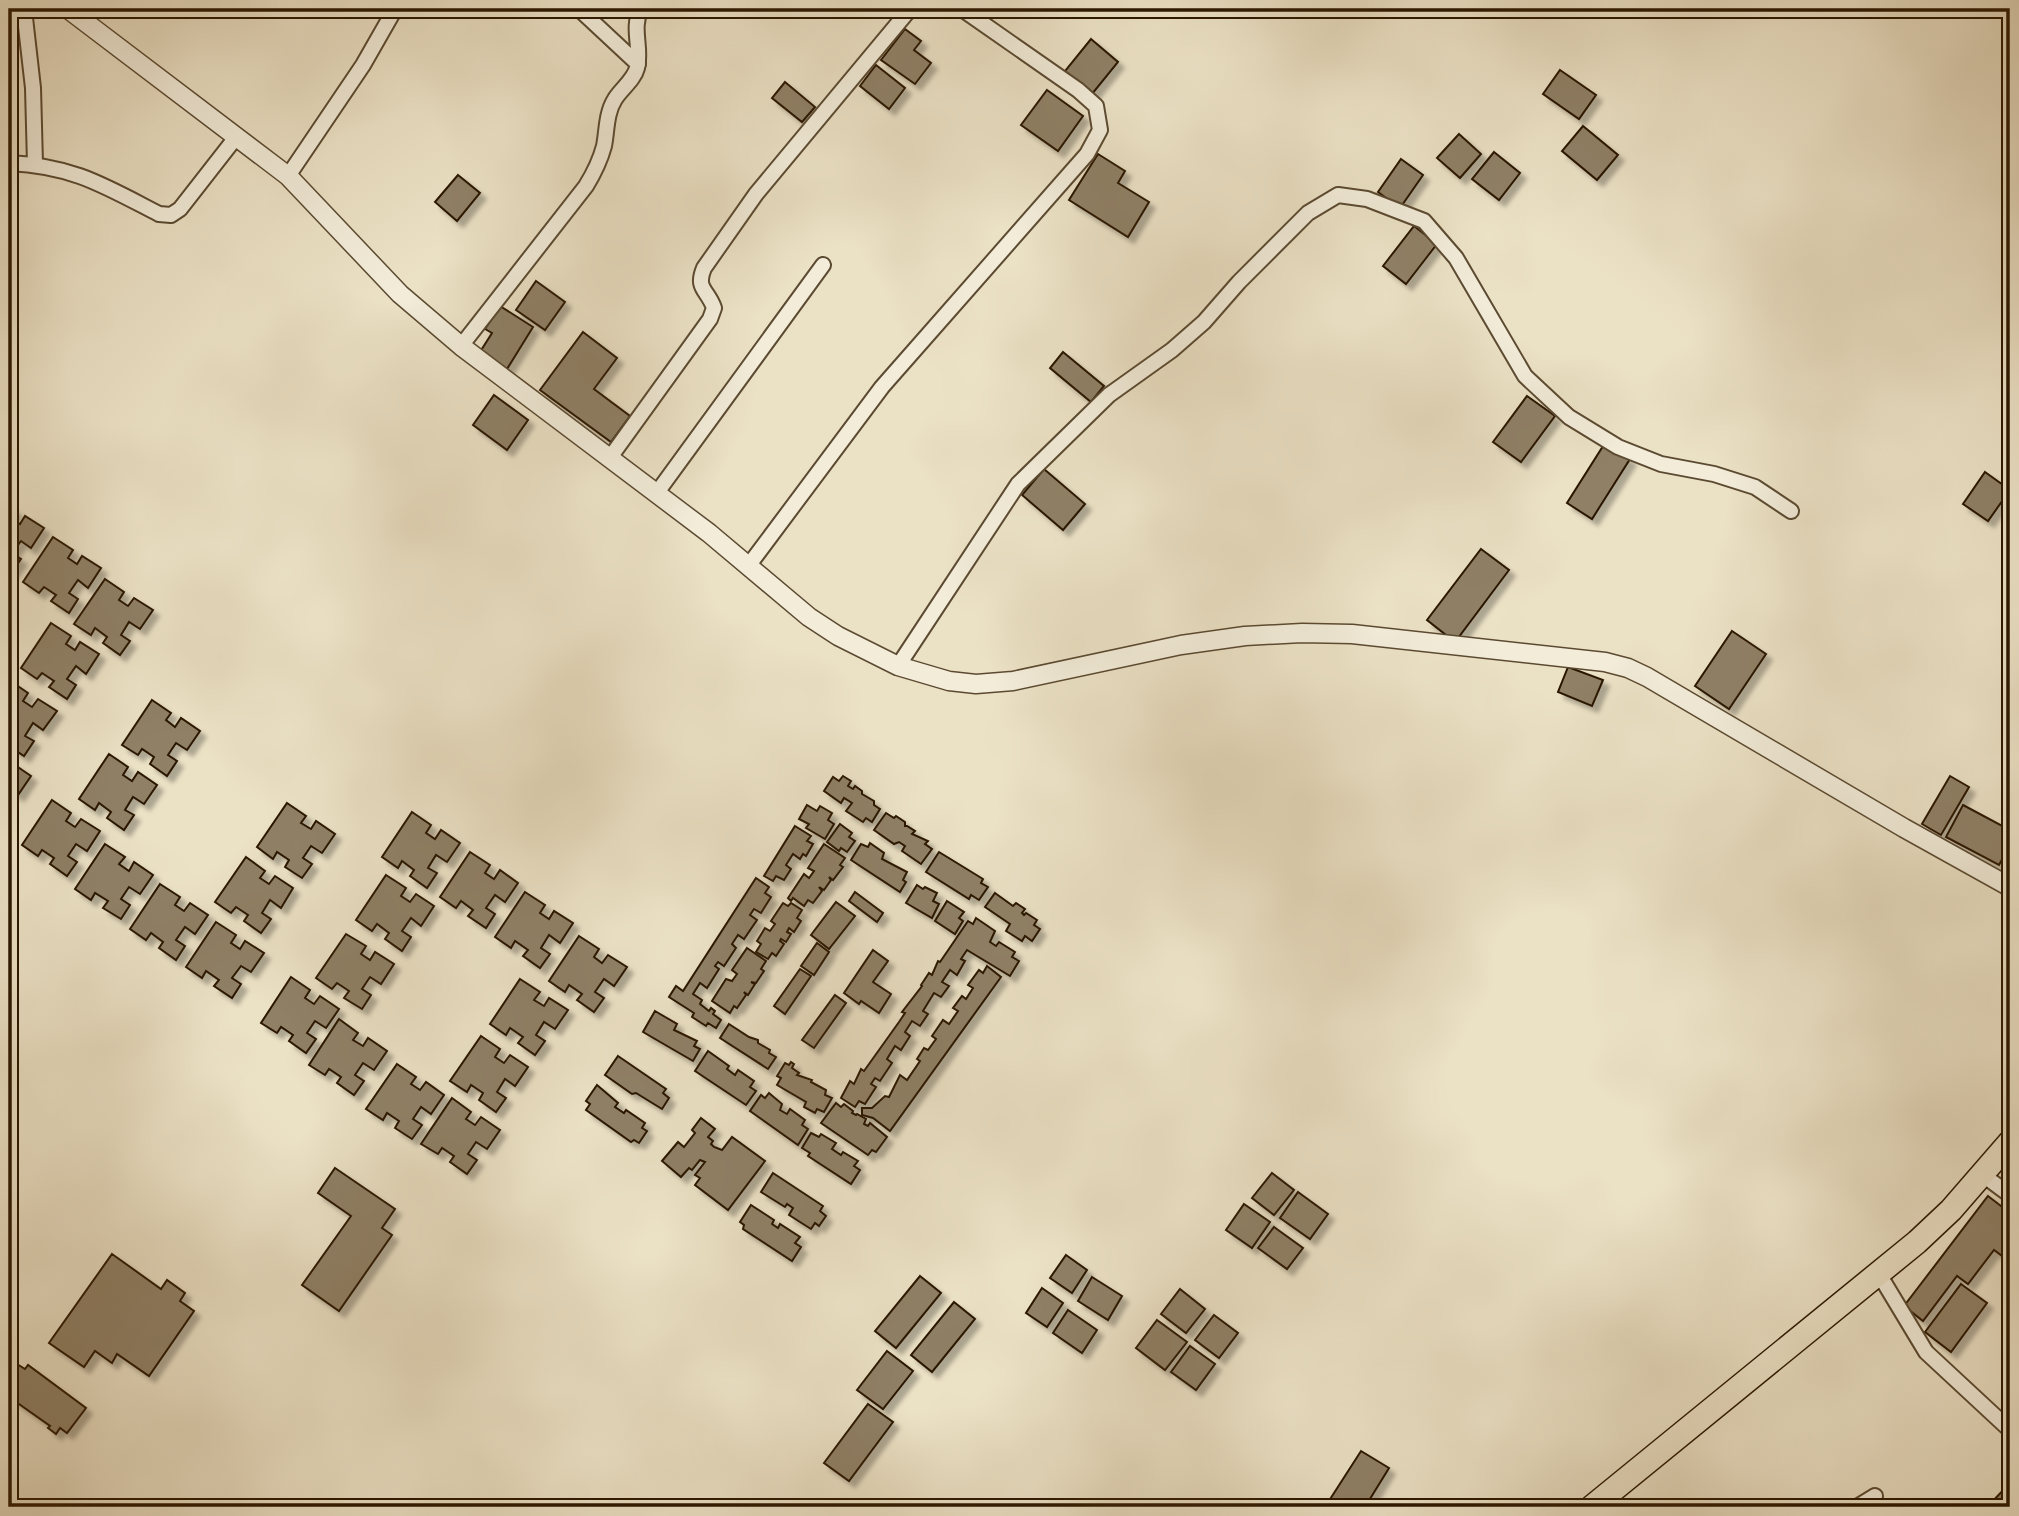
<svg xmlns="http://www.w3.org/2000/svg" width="2019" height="1516" font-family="'IM FELL English',serif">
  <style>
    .building { fill: #8f8066; stroke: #2b1700; stroke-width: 2; filter: url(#shadow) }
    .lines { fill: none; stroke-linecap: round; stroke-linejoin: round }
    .minor-casing { stroke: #5b4a31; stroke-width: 18 }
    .tertiary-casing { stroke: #5b4a31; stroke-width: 21 }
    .primary-casing { stroke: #2b1700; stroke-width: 26 }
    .minor { stroke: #f2ecd9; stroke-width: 14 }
    .tertiary { stroke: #f2ecd9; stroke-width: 18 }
    .primary { stroke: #ebe1c5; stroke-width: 23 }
  </style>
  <defs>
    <filter id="shadow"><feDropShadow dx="6" dy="6" stdDeviation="2" flood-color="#0004"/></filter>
  </defs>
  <rect width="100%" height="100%" fill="#ebe1c5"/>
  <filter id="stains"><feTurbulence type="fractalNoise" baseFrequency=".00286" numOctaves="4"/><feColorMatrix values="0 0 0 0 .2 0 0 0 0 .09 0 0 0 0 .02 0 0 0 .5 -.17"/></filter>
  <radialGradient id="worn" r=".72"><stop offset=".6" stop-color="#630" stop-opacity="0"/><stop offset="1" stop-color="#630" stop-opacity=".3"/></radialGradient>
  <!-- building -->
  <g class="building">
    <path d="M905,29L921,41L914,50L931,63L915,84L881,60Z"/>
    <path d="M1091,39L1118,62L1092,94L1065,71Z"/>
    <path d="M876,65L905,88L889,109L860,86Z"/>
    <path d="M1560,70L1596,95L1579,119L1543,94Z"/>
    <path d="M785,82L815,107L802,122L772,98Z"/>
    <path d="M1047,90L1083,116L1058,151L1021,125Z"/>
    <path d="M1583,126L1618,155L1597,180L1562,151Z"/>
    <path d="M1459,134L1481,154L1460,178L1437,158Z"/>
    <path d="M1494,152L1520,173L1499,200L1472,179Z"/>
    <path d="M1098,154L1125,171L1118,183L1149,202L1128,237L1069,200Z"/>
    <path d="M1401,159L1423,175L1400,208L1378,192Z"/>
    <path d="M458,175L480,193L457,221L435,202Z"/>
    <path d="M1414,226L1437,244L1406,284L1383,266Z"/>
    <path d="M536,281L565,302L545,330L516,310Z"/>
    <path d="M500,306L533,327L507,369L480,352L492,333L485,329Z"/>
    <path d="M583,332L617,358L594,389L630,416L611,442L540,390Z"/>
    <path d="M1063,352L1104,386L1091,402L1050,368Z"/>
    <path d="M494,395L528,420L507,450L473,425Z"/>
    <path d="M1527,396L1555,416L1521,462L1493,442Z"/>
    <path d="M1605,443L1630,459L1592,519L1567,503Z"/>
    <path d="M1044,469L1085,504L1063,530L1022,495Z"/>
    <path d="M1985,472L2010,490L1988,521L1963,504Z"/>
    <path d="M9,506L16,511L11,518L20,524L25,516L44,528L31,548L21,541L12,553L21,559L11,573L9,571Z"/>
    <path d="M53,537L73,550L68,558L77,564L82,556L101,568L88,588L78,580L69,593L78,599L69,613L51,601L56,595L44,587L39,593L23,582Z"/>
    <path d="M1481,549L1509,570L1455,642L1427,620Z"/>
    <path d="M105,579L124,592L119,600L128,606L134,598L153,610L140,629L129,622L121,635L130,641L120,655L103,643L107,637L95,628L91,635L74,624Z"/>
    <path d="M51,623L71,636L66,644L75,650L80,642L99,654L86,674L76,666L67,679L76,685L67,699L49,687L54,681L42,673L37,679L21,668Z"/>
    <path d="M1732,631L1766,654L1729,709L1695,686Z"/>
    <path d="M1568,667L1603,680L1592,706L1558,692Z"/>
    <path d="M9,680L28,693L23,701L32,707L38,699L57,711L43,730L33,723L25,736L34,741L24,756L9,746L11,738L9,736Z"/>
    <path d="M152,700L171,713L166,720L175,727L181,718L200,731L187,750L176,743L168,755L177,761L167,776L150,764L154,757L142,749L138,755L122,745Z"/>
    <path d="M109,754L128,767L123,775L132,781L138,772L157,785L144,804L133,797L125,810L134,815L124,830L107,818L111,812L99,803L95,810L79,799Z"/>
    <path d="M12,763L31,776L18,795L9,789V768Z"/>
    <path d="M843,776L851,781L848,786L853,789L855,786L862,791V794L874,801V805L880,809L872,822L866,818L863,822L846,811L852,803L844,798L841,803L824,791L833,777L839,781Z"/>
    <path d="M1950,776L1969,787L1941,835L1922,824Z"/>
    <path d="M52,800L71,813L66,821L75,827L81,819L100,831L87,851L76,844L68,856L77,862L67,876L50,864L54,858L42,850L38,856L22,845Z"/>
    <path d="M287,803L306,816L301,823L311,829L316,821L335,834L322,853L311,846L303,858L312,864L302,878L285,867L289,860L277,852L273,859L257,847Z"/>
    <path d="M807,805L817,811L820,806L832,813L828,820L834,824L825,839L806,828L809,824L799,819Z"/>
    <path d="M1963,805L2010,830V845L1999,865L1946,837Z"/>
    <path d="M412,812L431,825L426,833L435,839L441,830L460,843L447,862L436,855L428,868L437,873L427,888L410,876L414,870L402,861L398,868L382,857Z"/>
    <path d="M886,813L894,818L896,816L905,822V826H907L915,831L912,834L928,841L925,844L932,849L921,864L902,851L905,846L899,842L894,844L874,830Z"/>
    <path d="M840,824L852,833L849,837L855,841L847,852L841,848L839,851L827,842Z"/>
    <path d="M795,826L811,836L807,841L813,844L806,856L803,854L800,859L793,854L786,865L791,869L784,880L776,876L773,881L764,876Z"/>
    <path d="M870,843L884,853L882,859L907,872L903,880L906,882L900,892L851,860L861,844L868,847Z"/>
    <path d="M105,844L125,857L119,864L129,871L134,862L153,875L140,894L129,887L121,899L130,905L121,919L103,908L108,901L95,893L91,900L75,889Z"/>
    <path d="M824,844L845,858L840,865L843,867L833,880L829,877L831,880L824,890L819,887L822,891L813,903L808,900L804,906L793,898L791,901L788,898L804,874L809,878L814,871L808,868Z"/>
    <path d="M470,852L490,865L485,873L494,879L500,870L518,883L505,902L495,895L486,908L495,914L486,928L468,916L473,910L461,901L456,908L440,897Z"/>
    <path d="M939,852L983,879L981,883L988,887L979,900L971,895L969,899L926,872Z"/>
    <path d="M246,857L265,871L260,878L269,884L275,876L293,888L281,908L270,900L262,913L271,919L261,933L244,921L248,915L236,907L231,913L215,902Z"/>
    <path d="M386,875L406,888L401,896L410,902L416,894L434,906L421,926L411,918L402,931L411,937L402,951L385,939L389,933L377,924L372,931L356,920Z"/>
    <path d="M756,878L769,887L765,893L771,897L761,913L754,909L750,915L757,920L744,939L738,935L732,944L736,948L724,966L718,962L715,966L719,969L707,988L700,983L693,994L702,1000L700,1004L709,1011L711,1008L715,1011L713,1014L721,1020L716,1028L708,1023L706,1026L692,1017L694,1013L669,997L676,986L683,991Z"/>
    <path d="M160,884L180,897L175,905L184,911L190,903L208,915L195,934L185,927L176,940L185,946L176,960L159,948L163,942L151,933L146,940L130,929Z"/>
    <path d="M917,885L923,889L925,887L937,893L933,901L939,904L932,918L906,903Z"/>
    <path d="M525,892L545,905L540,913L549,919L554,911L573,923L560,943L549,935L541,948L550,954L540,968L523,956L528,950L515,941L511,948L495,937Z"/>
    <path d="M855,892L883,913L877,922L849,901Z"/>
    <path d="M995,893L1013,906L1016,903L1025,909L1022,913L1024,915L1026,913L1037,920L1034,925L1040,929L1032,941L1025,936L1022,941L1006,931L1010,924L985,907Z"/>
    <path d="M947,901L964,912L959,918L963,921L955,934L935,921Z"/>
    <path d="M836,902L855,916L829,949L811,935Z"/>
    <path d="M783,903L788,906L791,903L802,910L797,918L801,921L794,932L789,928L787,932L791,934L786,942L781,939L780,941L784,944L776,956L772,953L768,959L756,952L761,944L757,941L765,928L770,931L775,924L771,921Z"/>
    <path d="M976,918L995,931L990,942L996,946L999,942L1015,952L1012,957L1019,961L1010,976L967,950L961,959L965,961L957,975L950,970L942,982L949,986L941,997L934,993L923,1011L928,1014L920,1026L912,1021L905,1032L910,1036L901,1050L895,1046L887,1059L892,1063L880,1081L875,1078L871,1084L876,1087L865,1104L859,1101L855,1107L841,1098L850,1081L854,1084L861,1069L864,1071L899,1022L905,1013L902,1012L922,986L921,985L929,973L932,975L938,961L940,962L968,921L973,924Z"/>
    <path d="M216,922L236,935L231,943L240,949L245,941L264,953L251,972L241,966L232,978L241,984L232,998L214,986L219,980L206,971L202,978L186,967Z"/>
    <path d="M346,934L366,946L361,954L370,960L375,952L394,964L381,984L370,977L362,989L371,995L362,1009L344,998L349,991L337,983L332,989L316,978Z"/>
    <path d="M579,936L599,949L594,957L602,963L608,955L627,967L614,986L604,979L595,992L604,998L594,1012L577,1000L582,994L569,985L565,992L549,981Z"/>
    <path d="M817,943L829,952L814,975L801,966Z"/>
    <path d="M747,948L766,961L761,969L764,971L756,983L751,982L755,984L748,995L744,992L746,995L737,1008L734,1006L730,1013L712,1001L726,979L732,981L737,974L732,970Z"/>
    <path d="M873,950L888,961L873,982L891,994L879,1013L861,1001L859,1004L844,993Z"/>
    <path d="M987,966L1001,977L890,1131L873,1118L862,1115V1108H872L885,1096L889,1097L900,1075L907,1080L920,1061L917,1059L924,1048L928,1050L936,1039L932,1036L943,1020L949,1024L958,1011L953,1008L962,996L966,999L973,988L968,985L979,970L983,973Z"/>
    <path d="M800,969L811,976L785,1014L774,1006Z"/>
    <path d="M291,977L310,990L305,998L314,1004L320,996L339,1009L326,1028L315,1021L307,1033L316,1039L306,1053L289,1041L293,1035L281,1027L277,1033L261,1023Z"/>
    <path d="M520,979L540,992L534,1000L544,1006L549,998L568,1010L555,1029L544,1022L536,1035L545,1041L535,1055L518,1043L523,1037L510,1028L506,1035L490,1024Z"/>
    <path d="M835,995L846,1003L814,1048L802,1040Z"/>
    <path d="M655,1011L677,1024L674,1030L697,1041L694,1046L700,1049L693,1061L643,1032Z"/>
    <path d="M339,1019L358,1033L353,1040L363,1046L368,1038L387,1051L374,1070L363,1063L355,1075L364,1081L354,1095L337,1083L341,1077L329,1069L325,1075L309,1065Z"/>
    <path d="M729,1024L749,1037L758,1040V1043L770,1050L769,1053L776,1057L768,1069L720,1038Z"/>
    <path d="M481,1036L500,1049L495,1057L504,1063L510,1055L528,1067L515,1086L505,1079L497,1092L506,1098L496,1112L479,1100L483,1093L471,1085L467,1092L450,1081Z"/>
    <path d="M708,1051L729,1066L727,1069L735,1075L738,1070L754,1081L750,1087L756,1091L746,1105L695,1071Z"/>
    <path d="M618,1056L666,1089L663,1093L669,1098L662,1109L636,1093L632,1094L605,1075Z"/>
    <path d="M791,1062L794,1064L792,1068L799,1073L797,1075L812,1080L811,1082L826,1090L825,1095L832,1098L824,1112L817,1109L815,1113L804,1107L806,1102L777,1085L781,1078L777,1076L785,1063L789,1065Z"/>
    <path d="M397,1064L416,1077L411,1084L420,1090L426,1082L444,1095L431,1114L421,1107L413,1119L422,1125L412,1139L395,1128L399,1121L387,1113L383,1120L366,1109Z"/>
    <path d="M597,1085L618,1103L615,1107L624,1113L626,1110L645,1123L642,1128L647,1131L639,1143L634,1140L631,1142L586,1110L590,1104L586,1101Z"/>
    <path d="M769,1093L782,1104L780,1110L787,1114L790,1109L805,1120L802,1125L808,1129L798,1145L750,1111L761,1095L765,1098Z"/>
    <path d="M452,1098L471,1112L466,1119L475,1125L481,1117L500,1130L487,1149L476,1142L468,1154L477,1160L467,1174L450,1162L454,1156L442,1148L438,1154L421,1144Z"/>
    <path d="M836,1103L841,1107L844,1104L853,1111L852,1113L856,1115L857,1114L866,1119L864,1124L868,1126L870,1123L887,1137L876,1152L872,1150L868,1155L821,1123Z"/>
    <path d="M701,1118L715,1129L708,1137L713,1141L711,1144L714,1147L722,1150L732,1137L765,1161L728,1210L695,1185L700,1178L695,1175L705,1162L700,1160L692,1170L689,1168L681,1177L662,1161L678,1142L684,1147L695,1133L692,1130Z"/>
    <path d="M811,1133L819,1137L821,1134L836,1143L832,1149L841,1155L843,1152L858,1161L854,1166L860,1170L851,1184L808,1156L810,1153L802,1148Z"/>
    <path d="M335,1168L395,1209L382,1228L392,1235L339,1311L302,1285L351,1216L318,1193Z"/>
    <path d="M773,1173L823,1206L820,1211L826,1216L819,1226L815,1223L811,1229L789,1215L793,1208L787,1204L785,1207L761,1192Z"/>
    <path d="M1272,1173L1294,1190L1274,1215L1252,1198Z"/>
    <path d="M1298,1192L1328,1214L1310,1239L1280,1218Z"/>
    <path d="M1988,1196L2010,1213V1262L1994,1250L1968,1284L1957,1276L1923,1321L1904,1306Z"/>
    <path d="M1244,1204L1270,1222L1252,1248L1226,1230Z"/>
    <path d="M751,1205L774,1220L772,1224L778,1228L780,1224L800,1237L795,1243L801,1247L792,1261L743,1229L744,1225L740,1222Z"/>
    <path d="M1274,1227L1303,1248L1287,1269L1258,1248Z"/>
    <path d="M112,1254L161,1289L167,1280L185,1293L180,1301L194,1311L149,1376L117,1354L112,1363L95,1351L84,1367L49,1343Z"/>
    <path d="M1066,1255L1087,1270L1072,1293L1050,1278Z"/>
    <path d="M920,1276L941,1293L896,1348L875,1331Z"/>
    <path d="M1092,1277L1122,1296L1108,1320L1078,1301Z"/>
    <path d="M1961,1284L1987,1303L1951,1352L1925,1332Z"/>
    <path d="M1042,1288L1063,1303L1047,1327L1026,1313Z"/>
    <path d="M1180,1289L1205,1309L1186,1333L1161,1314Z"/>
    <path d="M954,1302L975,1319L932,1372L911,1355Z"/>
    <path d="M1068,1310L1097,1330L1082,1353L1053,1333Z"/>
    <path d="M1214,1315L1238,1333L1219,1358L1195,1340Z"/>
    <path d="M1157,1320L1187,1342L1165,1370L1136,1348Z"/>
    <path d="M1190,1346L1215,1364L1196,1390L1171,1372Z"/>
    <path d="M887,1351L913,1371L883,1409L857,1390Z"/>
    <path d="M17,1364L25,1369L28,1365L86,1408L67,1433L60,1428L56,1434L48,1428L50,1426L9,1397L12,1391L9,1389V1375Z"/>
    <path d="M868,1404L893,1422L849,1481L824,1463Z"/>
    <path d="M1361,1451L1389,1468L1365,1507H1325Z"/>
    <path d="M2010,1483V1507H1987Z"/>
  </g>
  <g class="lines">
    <!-- minor casing -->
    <g class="minor-casing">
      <g id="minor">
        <path d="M24,9L33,88L35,164"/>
        <path d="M579,9L638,64"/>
        <path d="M9,21L20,9"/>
        <path d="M9,163C73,166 103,185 159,214L171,215L180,209L237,136"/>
        <path d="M288,176L363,65L395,9"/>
        <path d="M461,346L586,186C594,173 600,161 604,146C607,131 606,113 615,99C621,89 634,80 637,68C642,48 631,28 641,9"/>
        <path d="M609,459L710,319L714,308C708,290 695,289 704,268L756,194L910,9"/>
        <path d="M656,494L823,265"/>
        <path d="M749,565L882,387L1087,154L1100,130L1096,106L1078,90L962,9"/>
        <path d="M898,666L1018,484L1109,395L1172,350L1204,322L1239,282L1308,213L1338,195L1367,199L1424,221L1456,258L1525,376L1569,417L1618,447L1661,464L1714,474L1755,487L1791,511"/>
        <path d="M1983,1175L2010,1195"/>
        <path d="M1879,1274L1926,1352L2010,1430"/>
        <path d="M1857,1507L1875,1496"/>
      </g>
    </g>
    <!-- tertiary casing -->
    <g class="tertiary-casing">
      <path id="tertiary" d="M68,9L288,176L400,294L461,346L709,533L809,617L838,636L898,666L949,681L976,684L1013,681L1181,645L1245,636L1302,633L1352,634L1605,662L1628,668L1647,677L1904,828L2010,887"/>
    </g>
    <!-- primary casing -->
    <g class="primary-casing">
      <path id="primary" d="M1592,1507L1917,1242L1951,1210L2010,1142"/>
    </g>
    <!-- minor -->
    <use href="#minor" class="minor"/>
    <!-- tertiary -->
    <use href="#tertiary" class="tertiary"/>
    <!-- primary -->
    <use href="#primary" class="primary"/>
  </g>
  <!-- margin -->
  <rect width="2019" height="1516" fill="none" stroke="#ebe1c5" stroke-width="35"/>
  <rect x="10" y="10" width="1998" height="1495" fill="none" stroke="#2b1700" stroke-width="3.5"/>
  <rect x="18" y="18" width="1984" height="1481" fill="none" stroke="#2b1700" stroke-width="2"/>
  <rect width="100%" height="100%" filter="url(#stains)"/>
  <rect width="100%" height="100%" fill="url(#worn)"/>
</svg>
